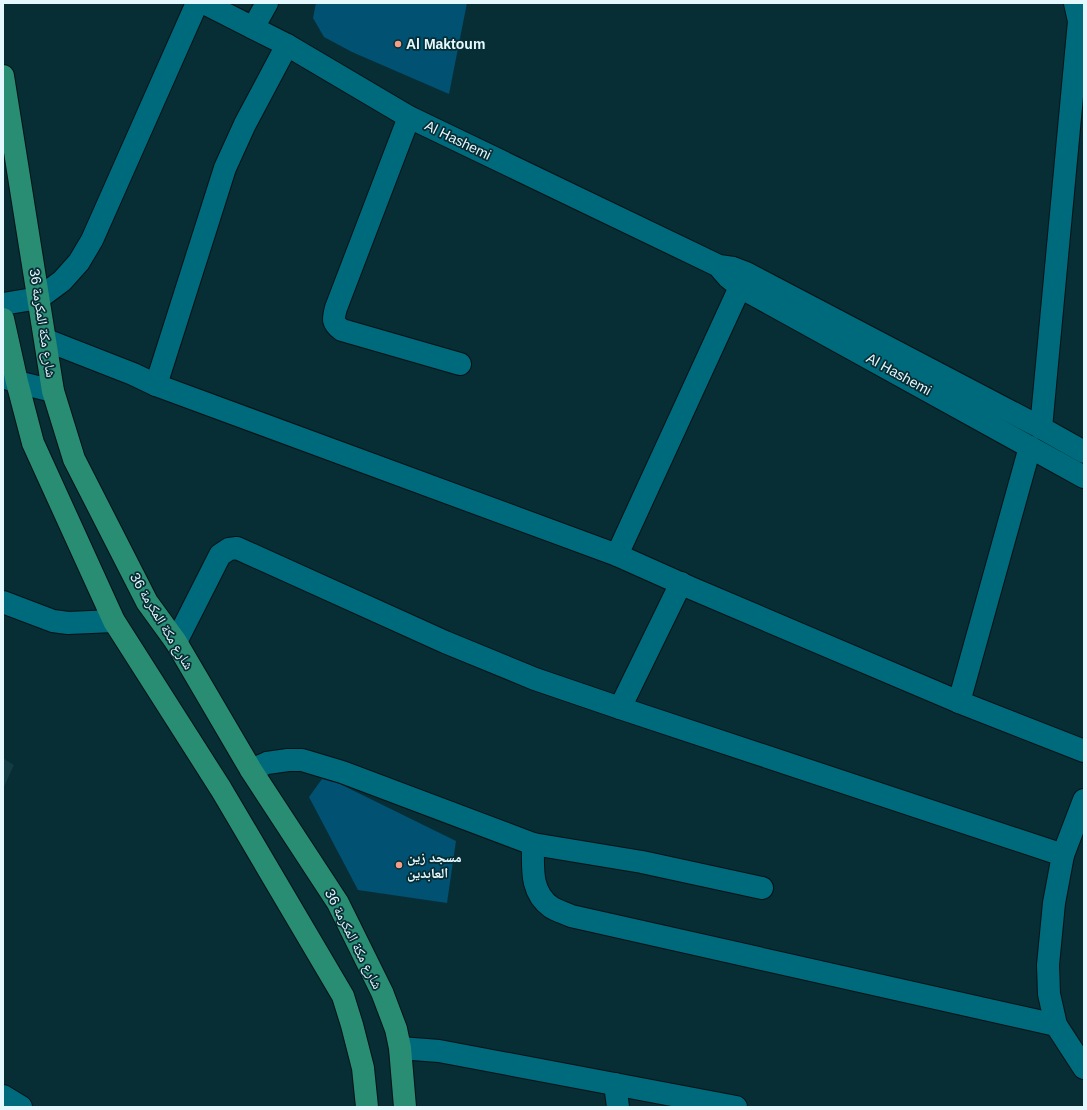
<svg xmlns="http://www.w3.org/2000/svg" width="1087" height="1110" font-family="Helvetica,'Noto Naskh Arabic',sans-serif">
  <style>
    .built { fill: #123b44 }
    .building { fill: #015173 }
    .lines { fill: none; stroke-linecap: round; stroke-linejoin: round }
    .minor-casing { stroke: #051316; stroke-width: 24 }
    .major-casing { stroke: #051316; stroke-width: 24 }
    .minor { stroke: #006a7d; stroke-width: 22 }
    .major { stroke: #288d73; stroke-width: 22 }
    .poi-dot { fill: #f49e87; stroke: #072d35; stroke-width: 1.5 }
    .labels { text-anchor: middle; stroke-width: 3.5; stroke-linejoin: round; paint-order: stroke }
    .poi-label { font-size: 14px; font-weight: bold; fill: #e5f8fe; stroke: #072d35; text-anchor: start }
    .street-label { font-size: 14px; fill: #e5f8fe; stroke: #072d35 }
  </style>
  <rect width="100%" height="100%" fill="#072d35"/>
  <!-- built -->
  <path class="built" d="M3,758L14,765L3,789Z"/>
  <!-- building -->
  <g class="building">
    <path d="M316,3H467L449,94L352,52L324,37L313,18Z"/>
    <path d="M322,779L340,784L456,841L447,903L358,890L309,797Z"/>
  </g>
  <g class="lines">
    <!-- minor casing -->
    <g class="minor-casing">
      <g id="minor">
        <path d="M204,3L287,45L409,117L719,266L733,268L746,273L1036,425L1084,452"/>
        <path d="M253,28L267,3"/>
        <path d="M409,117L336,308C333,319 332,323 342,330L460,364"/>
        <path d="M721,269L728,277L740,287L1084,477"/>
        <path d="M3,304L39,298L62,281L79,262L92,240L197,3"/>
        <path d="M46,340L133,374L156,385L617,555L691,588L959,702L1084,751"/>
        <path d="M3,377L17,382L53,391"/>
        <path d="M156,385L225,168L245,124L287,45"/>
        <path d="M1041,428L1079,21L1075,3"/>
        <path d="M617,555L740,287"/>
        <path d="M3,602L53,621L68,623L114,621"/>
        <path d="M176,642L220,555L229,549L237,548L445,642L535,679L620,708L1063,855"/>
        <path d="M959,702L1030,447"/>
        <path d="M620,708L681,583"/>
        <path d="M251,770L267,763L288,760H302L342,772L533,844L642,862L762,888"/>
        <path d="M1084,800L1063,855L1054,903L1048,965L1049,994L1056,1025L1084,1068"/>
        <path d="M533,844C533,868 530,892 551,907C557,911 565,913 571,916L1056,1025"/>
        <path d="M400,1048L439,1051L736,1107"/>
        <path d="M615,1084L618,1107"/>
        <path d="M3,1096L21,1107"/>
      </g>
    </g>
    <!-- major casing -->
    <g class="major-casing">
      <g id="major">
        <path d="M3,76L53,391L74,459L147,602L176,642L251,770L338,903L382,992L396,1029L400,1048L405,1107"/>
        <path d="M3,319L17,382L33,443L114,621L221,789L343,996L352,1025L363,1068L367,1107"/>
      </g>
    </g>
    <!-- minor -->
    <use href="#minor" class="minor"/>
    <!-- major -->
    <use href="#major" class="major"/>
  </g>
  <!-- markers -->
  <g class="poi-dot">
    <circle cx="398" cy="44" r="4"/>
    <circle cx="399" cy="865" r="4"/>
  </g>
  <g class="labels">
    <!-- poi labels -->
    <g class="poi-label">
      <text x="406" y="49">Al Maktoum</text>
      <text x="407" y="862">مسجد زين<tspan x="407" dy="16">العابدين</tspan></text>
    </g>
    <!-- street labels -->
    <g class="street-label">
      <text transform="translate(458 140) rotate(26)" y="5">Al Hashemi</text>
      <text transform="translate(43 323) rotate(81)" y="5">شارع مكة المكرمة 36</text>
      <text transform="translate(899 374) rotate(29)" y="5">Al Hashemi</text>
      <text transform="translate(162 621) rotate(59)" y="5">شارع مكة المكرمة 36</text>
      <text transform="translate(354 939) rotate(63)" y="5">شارع مكة المكرمة 36</text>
    </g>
  </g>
  <!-- border -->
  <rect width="1087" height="1110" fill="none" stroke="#e5f8fe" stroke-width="8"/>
</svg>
